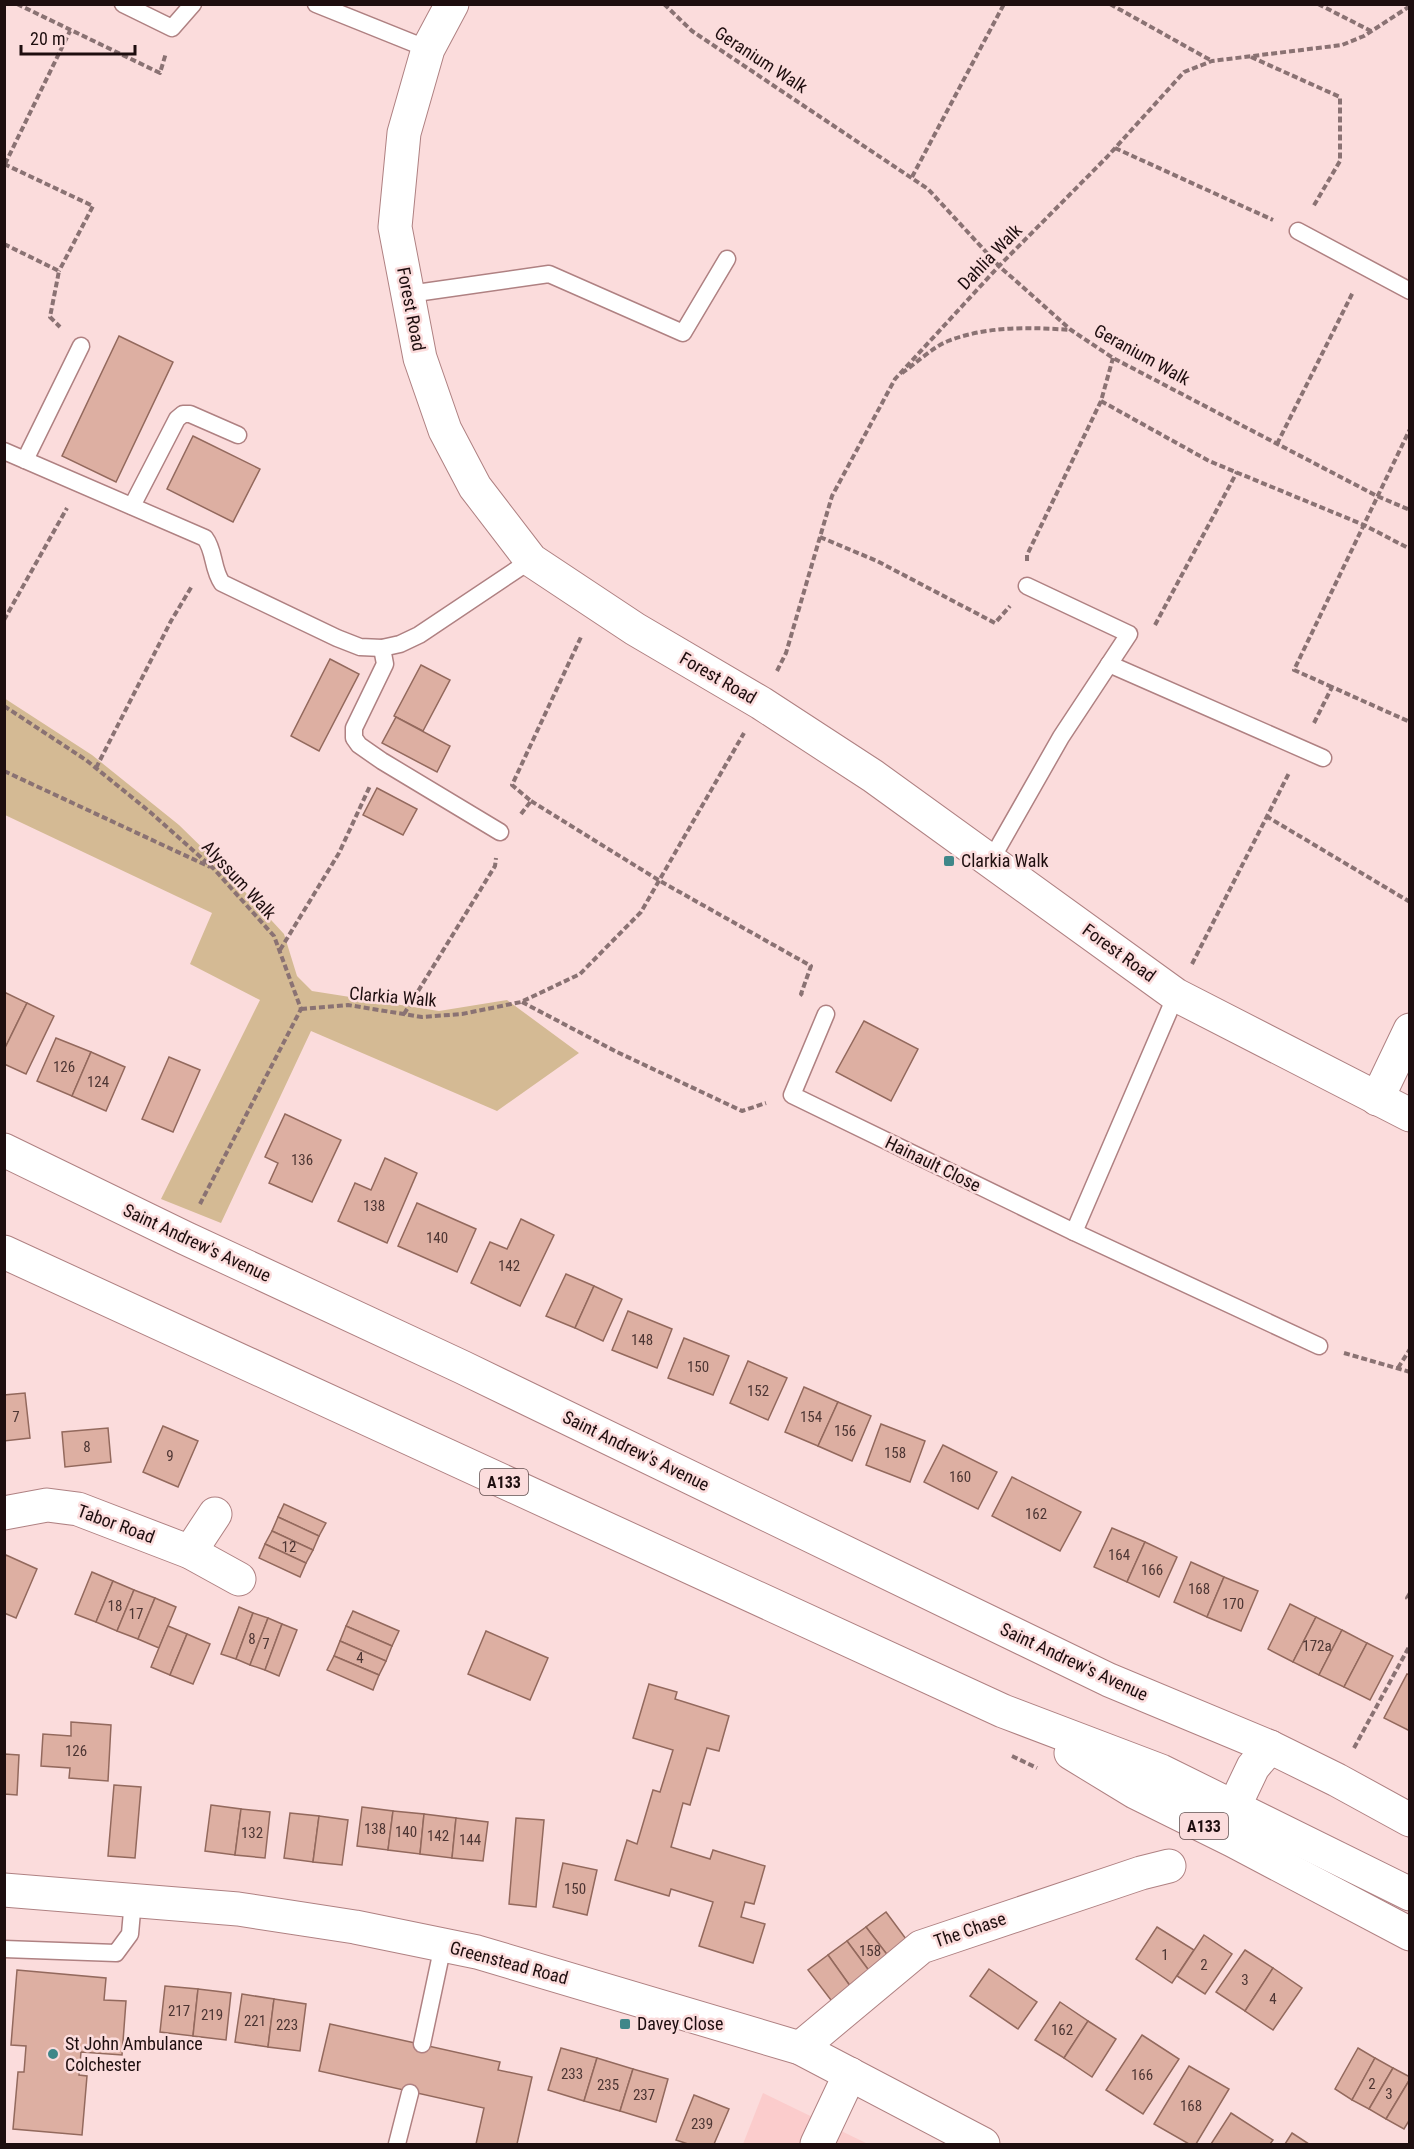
<svg xmlns="http://www.w3.org/2000/svg" width="1414" height="2149" font-family="'Roboto Condensed',sans-serif">
  <style>
    .built { fill: #fbcccc }
    .green { fill: #d4ba94 }
    .building { fill: #ddafa2; stroke: #93695d; stroke-width: 1.5 }
    .lines { fill: none; stroke-linecap: round; stroke-linejoin: round }
    .service-casing { stroke: #af8182; stroke-width: 19 }
    .minor-casing { stroke: #af8182; stroke-width: 35 }
    .tertiary-casing { stroke: #af8182; stroke-width: 35 }
    .primary-casing { stroke: #af8182; stroke-width: 35 }
    .path { stroke: #8a7273; stroke-width: 4; stroke-dasharray: 6 3; stroke-linecap: butt }
    .service { stroke: #fff; stroke-width: 16 }
    .minor { stroke: #fff; stroke-width: 33 }
    .tertiary { stroke: #fff; stroke-width: 33 }
    .primary { stroke: #fff; stroke-width: 33 }
    .poi-dot { fill: #3f8789; stroke: #fbdcdc; stroke-width: 2 }
    .labels { text-anchor: middle; stroke-width: 5; stroke-linejoin: round; paint-order: stroke }
    .number-label { font-size: 15px; fill: #4e3634 }
    .shield { fill: #fbdcdc; stroke: #604c4c; stroke-width: 1.5 }
    .shield-label { font-size: 16px; font-weight: bold; fill: #1e0e0f }
    .street-label { font-size: 18px; fill: #1e0e0f; stroke: #fbdcdc }
    .poi-label { font-size: 18px; fill: #1e0e0f; stroke: #fbdcdc; text-anchor: start }
  </style>
  <rect width="100%" height="100%" fill="#fbdcdc"/>
  <!-- built -->
  <path class="built" d="M763,2093L868,2144H743Z"/>
  <!-- green -->
  <path class="green" d="M4,698L92,755L179,825L223,868L284,934L297,976L312,991L439,1011L507,1000L579,1053L497,1111L311,1031L221,1223L161,1199L260,1000L190,964L212,913L5,815Z"/>
  <!-- building -->
  <g class="building">
    <path d="M119,336L173,362L116,482L62,456Z"/>
    <path d="M193,436L260,469L233,522L167,489Z"/>
    <path d="M330,659L359,674L319,751L291,736Z"/>
    <path d="M421,665L450,680L423,731L394,716Z"/>
    <path d="M396,717L450,746L437,772L382,743Z"/>
    <path d="M377,788L417,809L403,835L363,815Z"/>
    <path d="M4,992L27,1003L4,1050Z"/>
    <path d="M27,1003L54,1016L26,1074L4,1064V1050Z"/>
    <path d="M864,1021L918,1049L891,1101L836,1072Z"/>
    <path d="M56,1038L91,1052L72,1096L37,1081Z"/>
    <path d="M91,1052L125,1067L106,1111L72,1096Z"/>
    <path d="M169,1057L200,1070L173,1132L142,1119Z"/>
    <path d="M285,1114L341,1140L312,1202L269,1183L278,1163L265,1157Z"/>
    <path d="M385,1158L417,1173L387,1243L338,1221L355,1183L371,1190Z"/>
    <path d="M417,1203L476,1229L457,1272L398,1246Z"/>
    <path d="M521,1219L554,1235L520,1306L471,1283L490,1242L507,1249Z"/>
    <path d="M566,1274L594,1286L575,1328L546,1316Z"/>
    <path d="M594,1286L622,1299L603,1341L575,1328Z"/>
    <path d="M628,1311L672,1329L657,1368L612,1350Z"/>
    <path d="M684,1338L729,1356L713,1395L668,1378Z"/>
    <path d="M748,1361L787,1378L768,1420L730,1403Z"/>
    <path d="M804,1387L838,1402L818,1446L785,1432Z"/>
    <path d="M25,1393L30,1438L4,1441V1395Z"/>
    <path d="M838,1402L871,1416L852,1461L818,1446Z"/>
    <path d="M881,1424L925,1441L910,1482L866,1465Z"/>
    <path d="M163,1426L198,1441L178,1487L143,1472Z"/>
    <path d="M108,1428L111,1462L65,1467L62,1432Z"/>
    <path d="M943,1445L997,1472L978,1509L924,1482Z"/>
    <path d="M1012,1477L1081,1512L1060,1551L992,1516Z"/>
    <path d="M284,1504L326,1523L319,1536L278,1517Z"/>
    <path d="M278,1517L319,1536L313,1550L272,1531Z"/>
    <path d="M1112,1528L1145,1542L1127,1582L1094,1567Z"/>
    <path d="M272,1531L313,1550L306,1563L265,1544Z"/>
    <path d="M1145,1542L1177,1557L1159,1597L1127,1582Z"/>
    <path d="M265,1544L306,1563L300,1577L259,1558Z"/>
    <path d="M6,1555L37,1569L16,1618L4,1613V1560Z"/>
    <path d="M1191,1562L1224,1577L1207,1617L1174,1602Z"/>
    <path d="M92,1572L113,1581L96,1622L75,1614Z"/>
    <path d="M1224,1577L1258,1591L1241,1631L1207,1617Z"/>
    <path d="M113,1581L134,1590L117,1631L96,1622Z"/>
    <path d="M134,1590L155,1598L138,1639L117,1631Z"/>
    <path d="M155,1598L176,1607L159,1648L138,1639Z"/>
    <path d="M1290,1604L1316,1617L1293,1662L1268,1649Z"/>
    <path d="M239,1607L253,1613L236,1659L221,1654Z"/>
    <path d="M353,1611L399,1631L392,1646L346,1626Z"/>
    <path d="M253,1613L268,1618L250,1665L236,1659Z"/>
    <path d="M1316,1617L1342,1630L1319,1675L1293,1662Z"/>
    <path d="M268,1618L282,1624L265,1670L250,1665Z"/>
    <path d="M282,1624L297,1630L279,1676L265,1670Z"/>
    <path d="M168,1626L187,1634L170,1675L151,1667Z"/>
    <path d="M346,1626L392,1646L386,1661L340,1641Z"/>
    <path d="M1342,1630L1367,1643L1344,1687L1319,1675Z"/>
    <path d="M486,1631L548,1658L530,1700L468,1674Z"/>
    <path d="M187,1634L210,1644L193,1684L170,1675Z"/>
    <path d="M340,1641L386,1661L379,1675L334,1656Z"/>
    <path d="M1367,1643L1393,1656L1370,1700L1344,1687Z"/>
    <path d="M334,1656L379,1675L373,1690L327,1670Z"/>
    <path d="M1407,1674L1410,1675V1731L1384,1718Z"/>
    <path d="M649,1684L677,1692L675,1699L729,1716L719,1751L707,1748L690,1805L683,1803L671,1847L710,1859L713,1850L765,1866L754,1904L745,1902L741,1917L765,1924L753,1963L699,1946L713,1902L671,1889L669,1896L615,1880L627,1840L637,1844L653,1790L660,1792L673,1750L633,1738Z"/>
    <path d="M71,1722L111,1725L108,1781L69,1778L70,1768L41,1766L43,1734L71,1736Z"/>
    <path d="M4,1754L19,1755L17,1795L4,1794Z"/>
    <path d="M114,1785L141,1787L135,1858L108,1856Z"/>
    <path d="M211,1805L241,1809L235,1855L205,1851Z"/>
    <path d="M362,1807L393,1811L388,1850L357,1846Z"/>
    <path d="M241,1809L270,1812L265,1858L235,1855Z"/>
    <path d="M393,1811L424,1814L420,1854L388,1850Z"/>
    <path d="M290,1813L319,1816L313,1862L284,1858Z"/>
    <path d="M424,1814L456,1818L452,1858L420,1854Z"/>
    <path d="M319,1816L348,1820L342,1865L313,1862Z"/>
    <path d="M456,1818L488,1822L483,1861L452,1858Z"/>
    <path d="M516,1818L544,1820L536,1907L509,1904Z"/>
    <path d="M563,1863L597,1870L587,1915L553,1907Z"/>
    <path d="M886,1912L912,1947L892,1961L866,1927Z"/>
    <path d="M866,1927L892,1961L873,1976L847,1941Z"/>
    <path d="M1157,1927L1194,1950L1172,1983L1136,1959Z"/>
    <path d="M1204,1935L1232,1954L1205,1994L1177,1976Z"/>
    <path d="M847,1941L873,1976L853,1990L828,1955Z"/>
    <path d="M1245,1950L1273,1968L1245,2011L1216,1992Z"/>
    <path d="M828,1955L853,1990L834,2004L808,1970Z"/>
    <path d="M1273,1968L1302,1988L1273,2030L1245,2011Z"/>
    <path d="M989,1969L1037,2002L1018,2029L970,1996Z"/>
    <path d="M17,1970L106,1978L104,2000L126,2001L122,2055L81,2052L79,2075L87,2076L82,2135L13,2129L18,2072H24L26,2046L11,2045Z"/>
    <path d="M165,1986L198,1989L193,2036L160,2032Z"/>
    <path d="M198,1989L231,1993L226,2040L193,2036Z"/>
    <path d="M242,1994L274,1999L268,2047L235,2042Z"/>
    <path d="M274,1999L306,2004L300,2051L268,2047Z"/>
    <path d="M1060,2002L1088,2021L1064,2058L1035,2040Z"/>
    <path d="M1088,2021L1116,2039L1092,2077L1064,2058Z"/>
    <path d="M330,2024L500,2062L498,2070L532,2077L517,2144H476L484,2108L319,2071Z"/>
    <path d="M1142,2035L1179,2059L1143,2114L1106,2090Z"/>
    <path d="M561,2048L597,2058L584,2101L548,2090Z"/>
    <path d="M1358,2048L1375,2058L1352,2100L1335,2089Z"/>
    <path d="M597,2058L633,2069L620,2111L584,2101Z"/>
    <path d="M1375,2058L1393,2068L1369,2109L1352,2100Z"/>
    <path d="M1189,2066L1229,2089L1196,2144H1189L1154,2124Z"/>
    <path d="M1393,2068L1410,2077V2079L1386,2119L1369,2109Z"/>
    <path d="M633,2069L668,2079L656,2122L620,2111Z"/>
    <path d="M1410,2079V2119L1404,2129L1386,2119Z"/>
    <path d="M694,2095L729,2109L714,2144H688L676,2140Z"/>
    <path d="M1231,2113L1273,2140L1270,2144H1211Z"/>
    <path d="M1292,2133L1309,2144H1285Z"/>
  </g>
  <g class="lines">
    <!-- service casing -->
    <g class="service-casing">
      <g id="service">
        <path d="M123,4L172,28L193,4"/>
        <path d="M316,4L428,49"/>
        <path d="M1298,231L1410,291"/>
        <path d="M409,294L549,274L683,333L727,259"/>
        <path d="M4,451L205,538C215,551 212,569 222,583L337,638L360,647L382,648L400,644L419,635L531,560"/>
        <path d="M25,460L81,346"/>
        <path d="M132,506L177,419L183,414H190L238,435"/>
        <path d="M382,648L385,664L354,728V738L359,745L382,761L500,832"/>
        <path d="M1109,664L1323,758"/>
        <path d="M991,860L1061,737L1129,634L1027,586"/>
        <path d="M826,1014L792,1095L1074,1232L1319,1346"/>
        <path d="M1074,1232L1176,995"/>
        <path d="M4,1949L116,1953L130,1934L133,1900"/>
        <path d="M422,2044L443,1945"/>
        <path d="M397,2144L410,2093"/>
      </g>
    </g>
    <!-- minor casing -->
    <g class="minor-casing">
      <g id="minor">
        <path d="M452,4L428,49L404,133L395,227L420,358L445,430L475,487L531,560L635,629L761,703L873,776L1176,995L1410,1115"/>
        <path d="M1377,1099L1410,1030"/>
        <path d="M4,1150L185,1238L462,1367L1109,1680L1270,1747L1337,1780L1410,1820"/>
        <path d="M4,1513L47,1505L78,1509L190,1552L239,1579"/>
        <path d="M190,1552L215,1514"/>
        <path d="M1234,1807L1253,1767L1270,1747"/>
        <path d="M800,2048L921,1947L1141,1873L1169,1866"/>
        <path d="M817,2144L850,2074"/>
      </g>
    </g>
    <!-- tertiary casing -->
    <g class="tertiary-casing">
      <path id="tertiary" d="M4,1890L238,1909L355,1927L477,1952L800,2048L983,2144"/>
    </g>
    <!-- primary casing -->
    <g class="primary-casing">
      <g id="primary">
        <path d="M4,1252L1003,1711L1161,1771L1410,1894"/>
        <path d="M1071,1753L1135,1792L1232,1840L1410,1934"/>
      </g>
    </g>
    <!-- path -->
    <g class="path">
      <path d="M17,4L160,73L166,53"/>
      <path d="M664,4L692,31L928,189L999,266L1071,330L1113,358L1377,496L1410,510"/>
      <path d="M1110,4L1212,61"/>
      <path d="M1318,4L1371,31"/>
      <path d="M1251,57L1340,97V161L1313,207"/>
      <path d="M1115,148L1273,220"/>
      <path d="M4,164L93,206L59,271"/>
      <path d="M5,164L70,31"/>
      <path d="M912,177L1004,4"/>
      <path d="M4,244L59,271L50,317L60,327"/>
      <path d="M902,373C915,364 933,347 948,341C987,326 1030,327 1071,330"/>
      <path d="M1101,401L1209,461L1364,525L1410,549"/>
      <path d="M1277,444L1353,292"/>
      <path d="M820,537L877,561L995,623L1010,606"/>
      <path d="M1027,561V555L1101,401L1113,358"/>
      <path d="M4,620L67,508"/>
      <path d="M1155,625L1237,472"/>
      <path d="M777,671L786,653L832,496L895,379L999,266L1107,157L1184,72L1212,61L1342,45L1364,36L1410,6"/>
      <path d="M1332,687L1294,670L1410,429"/>
      <path d="M4,706L86,760L150,812L214,869L274,936L301,1009L200,1204"/>
      <path d="M1314,723L1332,687L1410,722"/>
      <path d="M96,768L171,621L192,586"/>
      <path d="M4,771L210,867"/>
      <path d="M531,801L660,881L811,966L801,994L805,997"/>
      <path d="M521,814L531,801L512,785L581,637"/>
      <path d="M1266,816L1410,902"/>
      <path d="M280,950L339,853L370,786"/>
      <path d="M1192,964L1289,773"/>
      <path d="M522,1002L617,1052L742,1111L766,1103"/>
      <path d="M301,1009L348,1005L422,1017L462,1014L521,1002L580,974L641,912L744,733"/>
      <path d="M404,1014L495,866L496,858"/>
      <path d="M1344,1353L1410,1372"/>
      <path d="M1398,1368L1410,1349"/>
      <path d="M1410,1593L1407,1598L1410,1600"/>
      <path d="M1354,1748L1410,1645"/>
      <path d="M1012,1756L1037,1768"/>
    </g>
    <!-- service -->
    <use href="#service" class="service"/>
    <!-- minor -->
    <use href="#minor" class="minor"/>
    <!-- tertiary -->
    <use href="#tertiary" class="tertiary"/>
    <!-- primary -->
    <use href="#primary" class="primary"/>
  </g>
  <!-- markers -->
  <g class="poi-dot">
    <rect x="943" y="855" width="12" height="12" rx="3"/>
    <rect x="619" y="2018" width="12" height="12" rx="3"/>
    <circle cx="53" cy="2054" r="6"/>
  </g>
  <g class="labels">
    <!-- number labels -->
    <g class="number-label">
      <text x="64" y="1072">126</text>
      <text x="98" y="1087">124</text>
      <text x="302" y="1165">136</text>
      <text x="374" y="1211">138</text>
      <text x="437" y="1243">140</text>
      <text x="509" y="1271">142</text>
      <text x="642" y="1345">148</text>
      <text x="698" y="1372">150</text>
      <text x="758" y="1396">152</text>
      <text x="16" y="1422">7</text>
      <text x="811" y="1422">154</text>
      <text x="845" y="1436">156</text>
      <text x="87" y="1452">8</text>
      <text x="895" y="1458">158</text>
      <text x="170" y="1461">9</text>
      <text x="960" y="1482">160</text>
      <text x="1036" y="1519">162</text>
      <text x="289" y="1552">12</text>
      <text x="1119" y="1560">164</text>
      <text x="1152" y="1575">166</text>
      <text x="1199" y="1594">168</text>
      <text x="1233" y="1609">170</text>
      <text x="115" y="1611">18</text>
      <text x="136" y="1619">17</text>
      <text x="252" y="1644">8</text>
      <text x="266" y="1649">7</text>
      <text x="1317" y="1651">172a</text>
      <text x="360" y="1663">4</text>
      <text x="76" y="1756">126</text>
      <text x="375" y="1834">138</text>
      <text x="406" y="1837">140</text>
      <text x="252" y="1838">132</text>
      <text x="438" y="1841">142</text>
      <text x="470" y="1845">144</text>
      <text x="575" y="1894">150</text>
      <text x="870" y="1956">158</text>
      <text x="1165" y="1960">1</text>
      <text x="1204" y="1970">2</text>
      <text x="1245" y="1985">3</text>
      <text x="1273" y="2004">4</text>
      <text x="179" y="2016">217</text>
      <text x="212" y="2020">219</text>
      <text x="255" y="2026">221</text>
      <text x="287" y="2030">223</text>
      <text x="1062" y="2035">162</text>
      <text x="572" y="2079">233</text>
      <text x="1142" y="2080">166</text>
      <text x="1372" y="2089">2</text>
      <text x="608" y="2090">235</text>
      <text x="1389" y="2099">3</text>
      <text x="644" y="2100">237</text>
      <text x="1191" y="2111">168</text>
      <text x="702" y="2129">239</text>
    </g>
    <!-- shield labels -->
    <g class="shield">
      <rect x="480" y="1469" width="48" height="26" rx="4.5"/>
      <rect x="1180" y="1813" width="48" height="26" rx="4.5"/>
    </g>
    <g class="shield-label">
      <text x="504" y="1488">A133</text>
      <text x="1204" y="1832">A133</text>
    </g>
    <!-- street labels -->
    <g class="street-label">
      <text transform="translate(761 60) rotate(33)" y="6">Geranium Walk</text>
      <text transform="translate(990 257) rotate(-46)" y="6">Dahlia Walk</text>
      <text transform="translate(411 309) rotate(79)" y="6">Forest Road</text>
      <text transform="translate(1142 355) rotate(29)" y="6">Geranium Walk</text>
      <text transform="translate(718 678) rotate(30)" y="6">Forest Road</text>
      <text transform="translate(239 880) rotate(47)" y="6">Alyssum Walk</text>
      <text transform="translate(1119 953) rotate(36)" y="6">Forest Road</text>
      <text transform="translate(393 997) rotate(5)" y="6">Clarkia Walk</text>
      <text transform="translate(933 1164) rotate(26)" y="6">Hainault Close</text>
      <text transform="translate(197 1243) rotate(25)" y="6">Saint Andrew's Avenue</text>
      <text transform="translate(636 1451) rotate(26)" y="6">Saint Andrew's Avenue</text>
      <text transform="translate(116 1524) rotate(20)" y="6">Tabor Road</text>
      <text transform="translate(1074 1662) rotate(25)" y="6">Saint Andrew's Avenue</text>
      <text transform="translate(970 1930) rotate(-19)" y="6">The Chase</text>
      <text transform="translate(509 1963) rotate(15)" y="6">Greenstead Road</text>
    </g>
    <!-- poi labels -->
    <g class="poi-label">
      <text x="961" y="867">Clarkia Walk</text>
      <text x="637" y="2030">Davey Close</text>
      <text x="65" y="2050">St John Ambulance<tspan x="65" dy="21">Colchester</tspan></text>
    </g>
  </g>
  <!-- border -->
  <rect width="1414" height="2149" fill="none" stroke="#1e0e0f" stroke-width="12"/>
  <!-- scale -->
  <path d="M21 45v9h114v-9" fill="none" stroke="#1e0e0f" stroke-width="3"/>
  <text x="30" y="45" font-size="18" fill="#1e0e0f" stroke="#fbdcdc" stroke-width="4.5" paint-order="stroke">20 m</text>
</svg>
